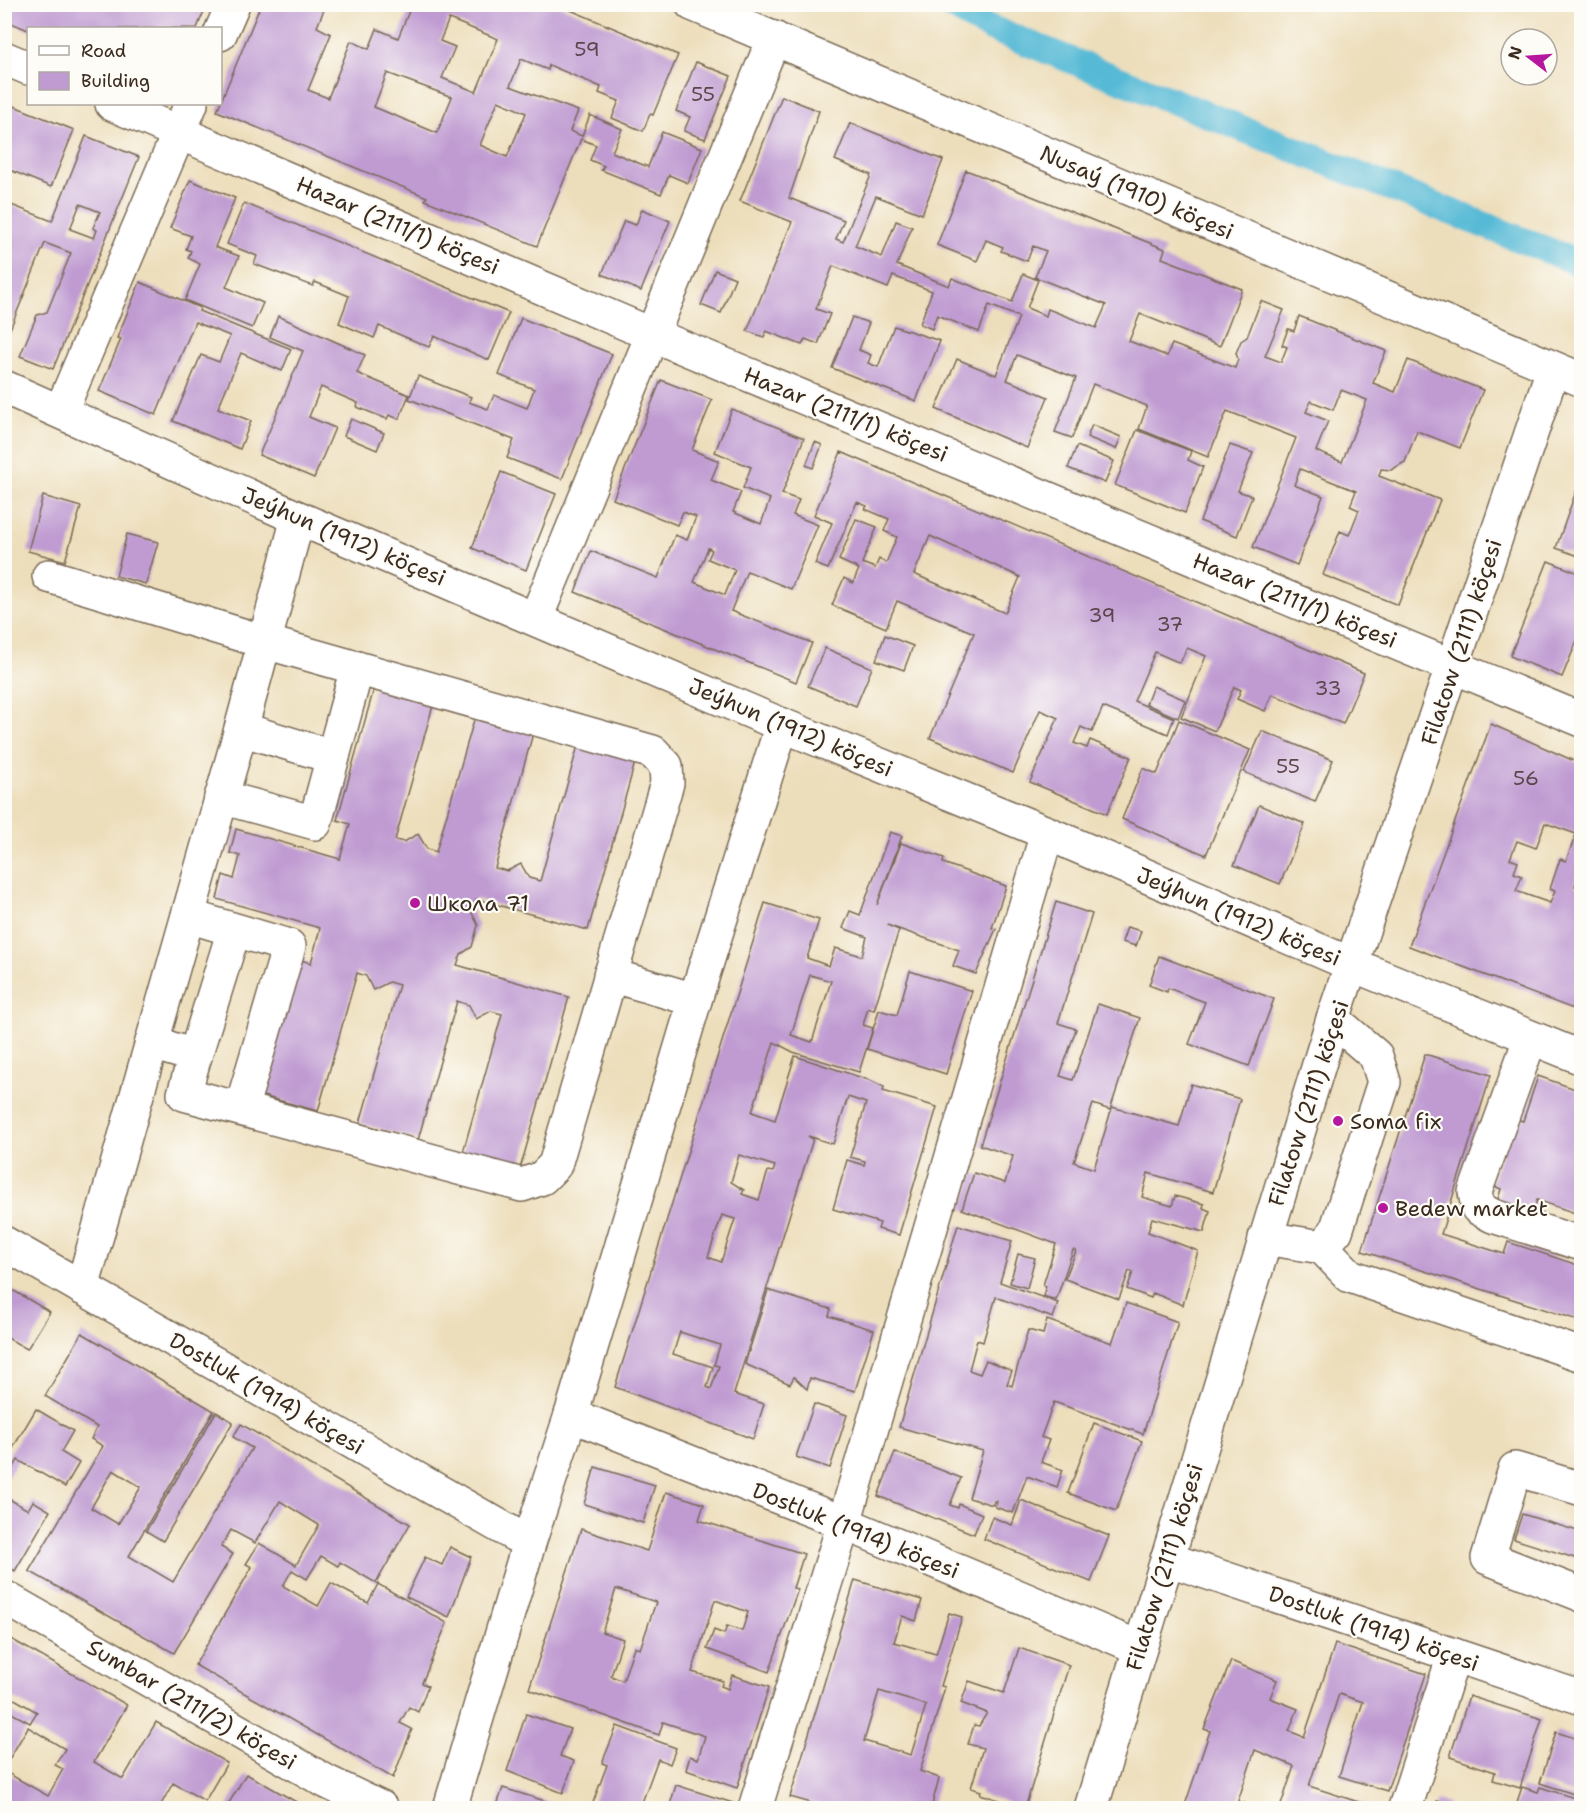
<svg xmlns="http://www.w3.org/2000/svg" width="1586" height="1813" font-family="'Shantell Sans',sans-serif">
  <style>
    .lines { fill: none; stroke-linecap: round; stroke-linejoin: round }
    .canal { stroke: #57bad6; stroke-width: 27 }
    .building { fill: #c09bd2; fill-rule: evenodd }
    .minor-casing { stroke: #796955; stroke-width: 36 }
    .minor { stroke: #fff; stroke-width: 33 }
    .poi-dot { fill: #b5179e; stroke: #fdfcf7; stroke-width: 2 }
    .labels { text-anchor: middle; stroke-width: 4.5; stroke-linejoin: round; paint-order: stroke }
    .number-label { font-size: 20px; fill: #5c464b }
    .street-label { font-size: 22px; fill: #3b2a1e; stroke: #fdfcf7 }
    .poi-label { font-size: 22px; fill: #3b2a1e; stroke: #fdfcf7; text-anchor: start }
  </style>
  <rect width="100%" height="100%" fill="#fdfcf7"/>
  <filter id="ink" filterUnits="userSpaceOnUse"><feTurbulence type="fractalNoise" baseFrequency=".0167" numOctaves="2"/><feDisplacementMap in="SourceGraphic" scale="12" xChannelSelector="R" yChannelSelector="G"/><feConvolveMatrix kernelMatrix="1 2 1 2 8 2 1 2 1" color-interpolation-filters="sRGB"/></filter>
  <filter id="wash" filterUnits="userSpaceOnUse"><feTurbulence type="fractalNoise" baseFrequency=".008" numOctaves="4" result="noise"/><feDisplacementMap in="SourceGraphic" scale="24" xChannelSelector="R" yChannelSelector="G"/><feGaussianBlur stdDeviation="1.35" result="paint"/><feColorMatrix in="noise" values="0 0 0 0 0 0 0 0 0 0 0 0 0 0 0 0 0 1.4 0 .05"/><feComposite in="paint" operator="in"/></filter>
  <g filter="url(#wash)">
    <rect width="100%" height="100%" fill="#eddebb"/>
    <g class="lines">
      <!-- canal -->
      <path class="canal" d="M948,4L990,28L1582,264"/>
    </g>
    <g id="blocks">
      <!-- building -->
      <g class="building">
        <path d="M4,4H207L197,28L28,30L4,20Z"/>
        <path d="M261,4H318L325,7L317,27L331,34L308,90L328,98L351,41L369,49L377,29L398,38L412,4H556L678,55L653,115L650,114L643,131L612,118L619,101L599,93L601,87L549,65L548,70L521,59L510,86L578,111L570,131L582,136L590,115L622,129L612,152L648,167L662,132L702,148L688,183L669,175L661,194L601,170L604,166L590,160L596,145L581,139L537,246L425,200L427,197L217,111ZM449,19L498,39L476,92L442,78L455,47L440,41ZM387,73L452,97L437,133L374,107ZM498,101L526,113L507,157L480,145Z"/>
        <path d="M696,62L731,76L705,139L684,131L690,117L676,111Z"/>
        <path d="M782,96L819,111L789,198L844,220L836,239L843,242L871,175L835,160L850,123L943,160L922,214L876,196L855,246L882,257L896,221L912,227L897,265L949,286L952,278L1012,302L1023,274L1038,280L1027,308L1046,316L1048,309L1096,328L1106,305L1035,277L1046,251L1033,246L1027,261L1001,251L1003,247L986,240L977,261L937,245L966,170L1165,249L1162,258L1242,289L1220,346L1140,314L1129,341L1167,356L1172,344L1235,368L1238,359L1236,353L1241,341L1247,337L1261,301L1284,310L1265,356L1281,362L1287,347L1282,345L1288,329L1294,331L1299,316L1386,351L1373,383L1395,392L1408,360L1483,390L1460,448L1417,431L1405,462L1391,470L1381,469L1379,476L1440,500L1398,605L1323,575L1340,531L1349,535L1359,510L1350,506L1356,491L1300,469L1294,485L1323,496L1297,565L1253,547L1296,438L1227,411L1208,457L1139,429L1147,406L1093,384L1072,438L1055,432L1076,378L1017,355L1007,380L1048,397L1027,448L936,409L957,359L996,375L1019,317L989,305L979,332L937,315L932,329L920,324L932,291L893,276L888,288L833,266L816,309L830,314L818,344L805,339L802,345L766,331L764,337L747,331L792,222L740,201ZM1341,390L1367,400L1342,462L1316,451L1328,421L1306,412L1311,401L1333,410Z"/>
        <path d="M4,102L74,130L51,187L10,170L4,185Z"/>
        <path d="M86,136L139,157L53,369L20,356L37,315L47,312L71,253L45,243L4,344V202L52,221ZM80,204L100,212L93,228L97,230L94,238L70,229Z"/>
        <path d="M190,180L235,198L215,247L239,256L226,287L263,303L252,328L185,300L200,264L188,258L191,251L186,249L191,236L170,228Z"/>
        <path d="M244,203L509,313L489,360L434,336L429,347L379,326L374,338L339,323L349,296L315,282L313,286L254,264L257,256L227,244Z"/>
        <path d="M642,209L670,221L641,291L602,274L624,221L636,225Z"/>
        <path d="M715,270L735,278L721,313L701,305Z"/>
        <path d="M140,282L200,308L199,311L291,349L282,371L241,353L218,408L251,421L240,449L173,421L201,355L219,362L230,336L195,322L156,415L99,391L121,339L117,338Z"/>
        <path d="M278,316L365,355L357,373L409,395L399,419L389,415L387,419L357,407L358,403L321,387L309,417L335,428L314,478L259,455L303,351L270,337Z"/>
        <path d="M852,317L869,323L859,350L871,355L868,363L878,367L894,326L940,341L916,401L832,368Z"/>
        <path d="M521,318L612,354L562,479L507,458L514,440L409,399L418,376L471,397L469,402L488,409L494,395L527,408L534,389L499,375Z"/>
        <path d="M661,380L712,400L692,450L719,461L711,480L741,492L733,512L761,524L770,499L743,488L751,467L715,452L732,409L804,438L782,494L799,500L793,515L818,525L791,589L747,571L731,611L812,643L796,682L575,592L591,551L658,578L675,535L687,540L696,517L683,512L677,525L613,499ZM708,548L712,550L708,559L735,570L725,595L694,582Z"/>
        <path d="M351,419L384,433L377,450L344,436Z"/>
        <path d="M1092,425L1121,437L1116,449L1087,437Z"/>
        <path d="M1137,430L1191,451L1188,460L1203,467L1185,513L1115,485Z"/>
        <path d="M815,442L822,445L813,468L806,465Z"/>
        <path d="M1230,445L1253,453L1238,491L1252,496L1237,536L1200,521Z"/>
        <path d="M1077,446L1114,461L1105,483L1068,468Z"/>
        <path d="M841,452L1364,673L1343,724L1272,694L1265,711L1237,699L1241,690L1234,687L1215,731L1181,717L1206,656L1187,648L1180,663L1155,652L1134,701L1174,718L1168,734L1103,707L1092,732L1081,727L1074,743L1087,748L1090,740L1131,757L1107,814L1030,782L1058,718L1040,710L1013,773L930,738L974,633L897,601L886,628L832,605L844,578L853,583L859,569L839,560L856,519L877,527L862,563L875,568L879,559L886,563L897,537L884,531L889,519L865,509L867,506L857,502L828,569L815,564L832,523L814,515ZM930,536L1020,577L1005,613L914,574Z"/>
        <path d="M501,472L556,494L526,570L472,548Z"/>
        <path d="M1581,477V557L1556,548Z"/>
        <path d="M43,496L81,507L65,561L28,551Z"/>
        <path d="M127,534L158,542L146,584L116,576Z"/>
        <path d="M1548,561L1581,574L1579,596L1581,597V631L1562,677L1510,656Z"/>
        <path d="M885,635L913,646L904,670L876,660Z"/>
        <path d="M825,648L872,668L856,706L808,686Z"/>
        <path d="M375,685L434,702L395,840L404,842L418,834L427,849L436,852L476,713L534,730L495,868L507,871L521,864L529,878L540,881L579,742L636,759L588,930L476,899L472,913L478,925L472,947L461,954L457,965L569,997L520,1169L463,1152L502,1014L491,1011L476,1019L469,1005L457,1001L418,1140L360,1123L399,985L389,982L373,990L366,976L357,973L318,1111L259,1095L297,959L311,963L320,928L217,899L223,875L234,879L240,856L230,853L236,829L340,859L350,824L337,820Z"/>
        <path d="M1153,686L1185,700L1178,718L1146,704Z"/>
        <path d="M1179,720L1250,750L1206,855L1122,819L1143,768L1157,774Z"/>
        <path d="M1491,724L1581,764V867L1575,886L1581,889V1012L1409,946ZM1545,823L1576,834L1566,861L1560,859L1550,889L1555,891L1550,903L1516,891L1522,876L1514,873L1518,862L1510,859L1517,841L1536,848Z"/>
        <path d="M1262,731L1333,760L1315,802L1244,772Z"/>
        <path d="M1259,805L1305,824L1280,884L1234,865Z"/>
        <path d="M890,832L902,836L877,905L901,843L944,858L943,863L1006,886L992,928L996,929L976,974L953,966L959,950L887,925L899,930L874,1010L868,1008L863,1025L873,1028L859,1072L793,1052L774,1042L752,1112L775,1120L795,1056L872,1081L884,1087L883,1091L937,1107L899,1235L878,1229L880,1223L833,1209L847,1160L864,1165L865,1161L850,1157L866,1103L848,1097L833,1144L808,1136L813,1139L734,1394L764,1404L753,1439L615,1387L765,903L819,920L807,958L829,966L835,948L862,956L867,937L843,928L850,911L860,915ZM810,975L831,981L812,1042L791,1035ZM739,1155L775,1166L773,1172L768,1171L759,1200L742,1194L744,1190L731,1182ZM722,1215L735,1219L721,1262L708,1257ZM680,1332L720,1345L714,1365L719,1366L711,1389L707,1387L713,1367L673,1354Z"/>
        <path d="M1056,902L1092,914L1058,1023L1076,1029L1060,1076L1073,1080L1098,1004L1140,1018L1110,1110L1093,1104L1074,1162L1094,1169L1112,1107L1179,1126L1191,1084L1240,1099L1213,1192L1148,1173L1142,1197L1172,1206L1175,1196L1204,1204L1203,1208L1210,1211L1204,1232L1152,1218L1148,1232L1198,1251L1183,1305L1153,1293L1151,1298L1127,1289L1133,1272L1129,1271L1119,1299L1065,1279L1076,1251L1073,1250L1056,1300L1043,1296L1046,1286L1043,1285L1056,1244L962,1209L974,1173L1005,1183L1013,1156L980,1145Z"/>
        <path d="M1127,927L1141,931L1136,946L1122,942Z"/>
        <path d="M1159,956L1274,999L1249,1066L1189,1044L1205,1002L1168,988L1167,992L1149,985Z"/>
        <path d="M910,971L972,991L946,1074L867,1049L879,1010L897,1015Z"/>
        <path d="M1425,1054L1491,1075L1441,1234L1504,1254L1508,1242L1581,1266V1321L1362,1251Z"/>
        <path d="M1538,1076L1581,1091V1215L1537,1200L1532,1215L1497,1203L1501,1189L1491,1185L1513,1118L1523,1121Z"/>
        <path d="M958,1225L1012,1241L1000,1282L1058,1303L1053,1318L996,1297L983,1342L977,1340L969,1370L980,1374L986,1360L1012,1371L1007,1384L1012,1386L1028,1330L1043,1334L1047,1320L1112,1343L1126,1303L1178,1322L1143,1434L1054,1402L1041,1437L1049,1440L1041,1462L1063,1470L1057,1487L1027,1476L1013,1513L995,1507L997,1501H994L993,1505L969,1498L983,1451L899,1427Z"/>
        <path d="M1018,1254L1035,1258L1027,1288L1010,1283Z"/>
        <path d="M4,1285L50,1312L27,1349L4,1336Z"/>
        <path d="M768,1290L831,1309L829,1316L874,1330L855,1391L810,1378L807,1389L794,1377L790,1384L745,1364Z"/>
        <path d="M82,1333L214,1411L129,1556L173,1582L252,1448L233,1437L241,1424L410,1524L376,1583L340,1562L338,1566L321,1556L307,1579L292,1570L283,1586L318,1606L331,1583L368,1603L378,1584L447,1623L422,1683L428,1686L418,1712L409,1707L400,1723L412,1729L393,1778L195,1665L252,1567L246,1564L259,1543L296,1565L319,1525L280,1501L255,1543L231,1530L221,1547L233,1554L174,1653L29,1571L103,1446L91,1439L97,1427L45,1396ZM113,1470L141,1487L118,1524L91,1508Z"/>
        <path d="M814,1404L847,1415L830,1468L796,1457Z"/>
        <path d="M36,1409L73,1431L61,1452L79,1463L65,1487L18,1460L4,1483V1463Z"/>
        <path d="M216,1412L233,1422L163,1541L146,1531Z"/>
        <path d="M1094,1423L1142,1441L1116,1511L1068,1493Z"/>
        <path d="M895,1452L961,1478L950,1505L958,1508L959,1504L982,1514L974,1534L878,1496Z"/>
        <path d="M595,1467L655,1485L643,1523L584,1504Z"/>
        <path d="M666,1492L704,1504L699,1520L804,1554L793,1588L798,1589L769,1672L707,1649L714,1630L724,1634L727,1626L742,1631L748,1612L715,1600L692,1672L723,1681L721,1686L728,1689L732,1675L769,1687L737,1788L686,1770L690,1756L698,1759L705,1736L663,1722L659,1735L529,1689L581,1529L647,1551ZM616,1589L656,1602L640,1649L634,1647L623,1681L611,1676L623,1639L602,1632Z"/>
        <path d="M4,1496L28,1510L33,1501L50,1511L15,1571L4,1564Z"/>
        <path d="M1021,1500L1109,1536L1091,1582L984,1539L992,1517L1012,1525Z"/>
        <path d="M1522,1514L1581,1532V1560L1514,1539Z"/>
        <path d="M450,1547L471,1557L449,1617L406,1597L425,1557L442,1565Z"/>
        <path d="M855,1580L922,1600L916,1621L902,1616L894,1642L936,1654L949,1613L962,1617L941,1686L945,1687L920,1771L939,1778L932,1805L941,1808H829L790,1797ZM879,1691L926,1705L911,1755L864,1741Z"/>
        <path d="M4,1635L127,1705L94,1762L123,1779L156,1722L227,1763L205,1801L173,1783L159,1808L4,1807V1771L48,1796L63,1769L55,1765L65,1749L28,1727L4,1768V1709L30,1723L37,1712L4,1693Z"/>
        <path d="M1335,1644L1426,1674L1387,1791L1339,1776L1363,1702L1339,1694L1309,1786L1377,1808H1280L1294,1766L1255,1750L1238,1801L1258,1808H1184L1210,1731L1204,1729L1231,1661L1277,1680L1270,1698L1298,1709L1289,1731L1304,1737Z"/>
        <path d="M1019,1648L1069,1665L1025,1808L980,1794L981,1791L971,1788L983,1748L968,1744L974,1725L979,1726L987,1713L961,1703L969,1681L1004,1693Z"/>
        <path d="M1469,1696L1542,1719L1520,1788L1493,1780L1495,1772L1450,1757Z"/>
        <path d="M526,1714L570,1729L560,1756L574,1761L563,1793L507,1771Z"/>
        <path d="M617,1726L676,1748L670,1764L658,1759L640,1808H591L607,1765L602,1763Z"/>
        <path d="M1556,1732L1581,1740V1790L1579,1789L1577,1795L1540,1783Z"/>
        <path d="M246,1774L261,1782L307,1808H226Z"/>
        <path d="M676,1785L733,1803L731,1808H669Z"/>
        <path d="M1522,1787L1538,1792L1540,1787L1581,1800V1808H1515Z"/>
        <path d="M503,1788L568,1808H496Z"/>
        <path d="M1437,1801L1448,1804L1447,1808H1434Z"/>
      </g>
    </g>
  </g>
  <g filter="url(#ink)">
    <use href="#blocks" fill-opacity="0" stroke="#796955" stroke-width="1.5"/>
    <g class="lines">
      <!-- minor casing -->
      <g class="minor-casing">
        <g id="minor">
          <path d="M692,4L1582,380"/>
          <path d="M220,34L233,4"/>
          <path d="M4,58L28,68"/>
          <path d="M112,104L653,335L1582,720"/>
          <path d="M4,387L298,518L782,725L1047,833L1353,965L1582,1058"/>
          <path d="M61,411L191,104"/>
          <path d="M49,576L265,642L653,752L666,766L667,783L555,1165L542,1178L522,1185L184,1094L195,1056L152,1043"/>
          <path d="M536,618L774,38"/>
          <path d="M241,729L333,757"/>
          <path d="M221,797L315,823L357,668"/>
          <path d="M188,916L289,946L241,1109"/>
          <path d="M610,975L695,1000"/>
          <path d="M1530,1039L1475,1192L1478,1208L1493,1216L1582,1244"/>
          <path d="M195,1056L234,930"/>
          <path d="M1265,1238L1322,1247L1336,1231L1384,1082L1376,1056L1333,1019"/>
          <path d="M4,1243L529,1543"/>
          <path d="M1322,1247L1350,1276L1582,1355"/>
          <path d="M82,1288L241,729L298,518"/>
          <path d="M571,1415L844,1523L1140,1648"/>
          <path d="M1582,1489L1515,1469L1488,1558L1582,1595"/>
          <path d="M1167,1559L1582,1698"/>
          <path d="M4,1597L327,1782L381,1808"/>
          <path d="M450,1808L529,1543L571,1415L695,1000L782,725"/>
          <path d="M755,1808L844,1523L1047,833"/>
          <path d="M1091,1808L1333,1019L1553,369"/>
          <path d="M1405,1808L1454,1655"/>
        </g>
      </g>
      <!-- minor -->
      <use href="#minor" class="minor"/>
    </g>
  </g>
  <!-- markers -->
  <g class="poi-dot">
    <circle cx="415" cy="903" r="6"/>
    <circle cx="1338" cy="1121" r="6"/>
    <circle cx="1383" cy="1208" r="6"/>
  </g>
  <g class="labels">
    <!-- number labels -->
    <g class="number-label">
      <text x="587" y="56">59</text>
      <text x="703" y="101">55</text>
      <text x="1102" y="622">39</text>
      <text x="1170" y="631">37</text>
      <text x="1328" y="695">33</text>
      <text x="1288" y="773">55</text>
      <text x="1526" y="785">56</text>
    </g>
    <!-- street labels -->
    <g class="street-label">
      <text transform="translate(1137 192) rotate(23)" y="8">Nusaý (1910) köçesi</text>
      <text transform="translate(398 225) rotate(23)" y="8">Hazar (2111/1) köçesi</text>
      <text transform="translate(846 414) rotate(22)" y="8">Hazar (2111/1) köçesi</text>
      <text transform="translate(344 536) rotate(23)" y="8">Jeýhun (1912) köçesi</text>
      <text transform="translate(1295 600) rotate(22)" y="8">Hazar (2111/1) köçesi</text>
      <text transform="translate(1461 642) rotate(-72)" y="8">Filatow (2111) köçesi</text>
      <text transform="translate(791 727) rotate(23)" y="8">Jeýhun (1912) köçesi</text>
      <text transform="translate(1239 916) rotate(23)" y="8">Jeýhun (1912) köçesi</text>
      <text transform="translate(1308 1103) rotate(-72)" y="8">Filatow (2111) köçesi</text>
      <text transform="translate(267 1393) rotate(30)" y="8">Dostluk (1914) köçesi</text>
      <text transform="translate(856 1530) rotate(22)" y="8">Dostluk (1914) köçesi</text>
      <text transform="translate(1164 1567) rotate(-73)" y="8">Filatow (2111) köçesi</text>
      <text transform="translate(1374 1628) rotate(19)" y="8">Dostluk (1914) köçesi</text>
      <text transform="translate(192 1704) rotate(30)" y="8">Sumbar (2111/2) köçesi</text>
    </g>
    <!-- poi labels -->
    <g class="poi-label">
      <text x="427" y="911">Школа 71</text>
      <text x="1350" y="1129">Soma fix</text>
      <text x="1395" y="1216">Bedew market</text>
    </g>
  </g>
  <!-- margin -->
  <rect width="1586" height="1813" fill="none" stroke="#fdfcf7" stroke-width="24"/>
  <!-- legend -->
  <rect x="27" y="27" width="195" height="78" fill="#fdfcf7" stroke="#afa8a0" stroke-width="1.5"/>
  <rect x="39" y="46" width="30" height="9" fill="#ffffff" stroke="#afa8a0" stroke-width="1.5"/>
  <text x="81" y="57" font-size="18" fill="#3b2a1e">Road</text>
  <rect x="39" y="72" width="30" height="18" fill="#c09bd2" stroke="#afa8a0" stroke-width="1.5"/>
  <text x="81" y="87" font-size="18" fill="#3b2a1e">Building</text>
  <!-- north arrow -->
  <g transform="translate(1529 57) rotate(287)"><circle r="28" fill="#fdfcf7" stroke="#afa8a0" stroke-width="1.5"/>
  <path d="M0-4.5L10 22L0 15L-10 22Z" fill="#b5179e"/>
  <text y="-9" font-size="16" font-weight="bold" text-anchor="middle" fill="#3b2a1e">N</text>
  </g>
</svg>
